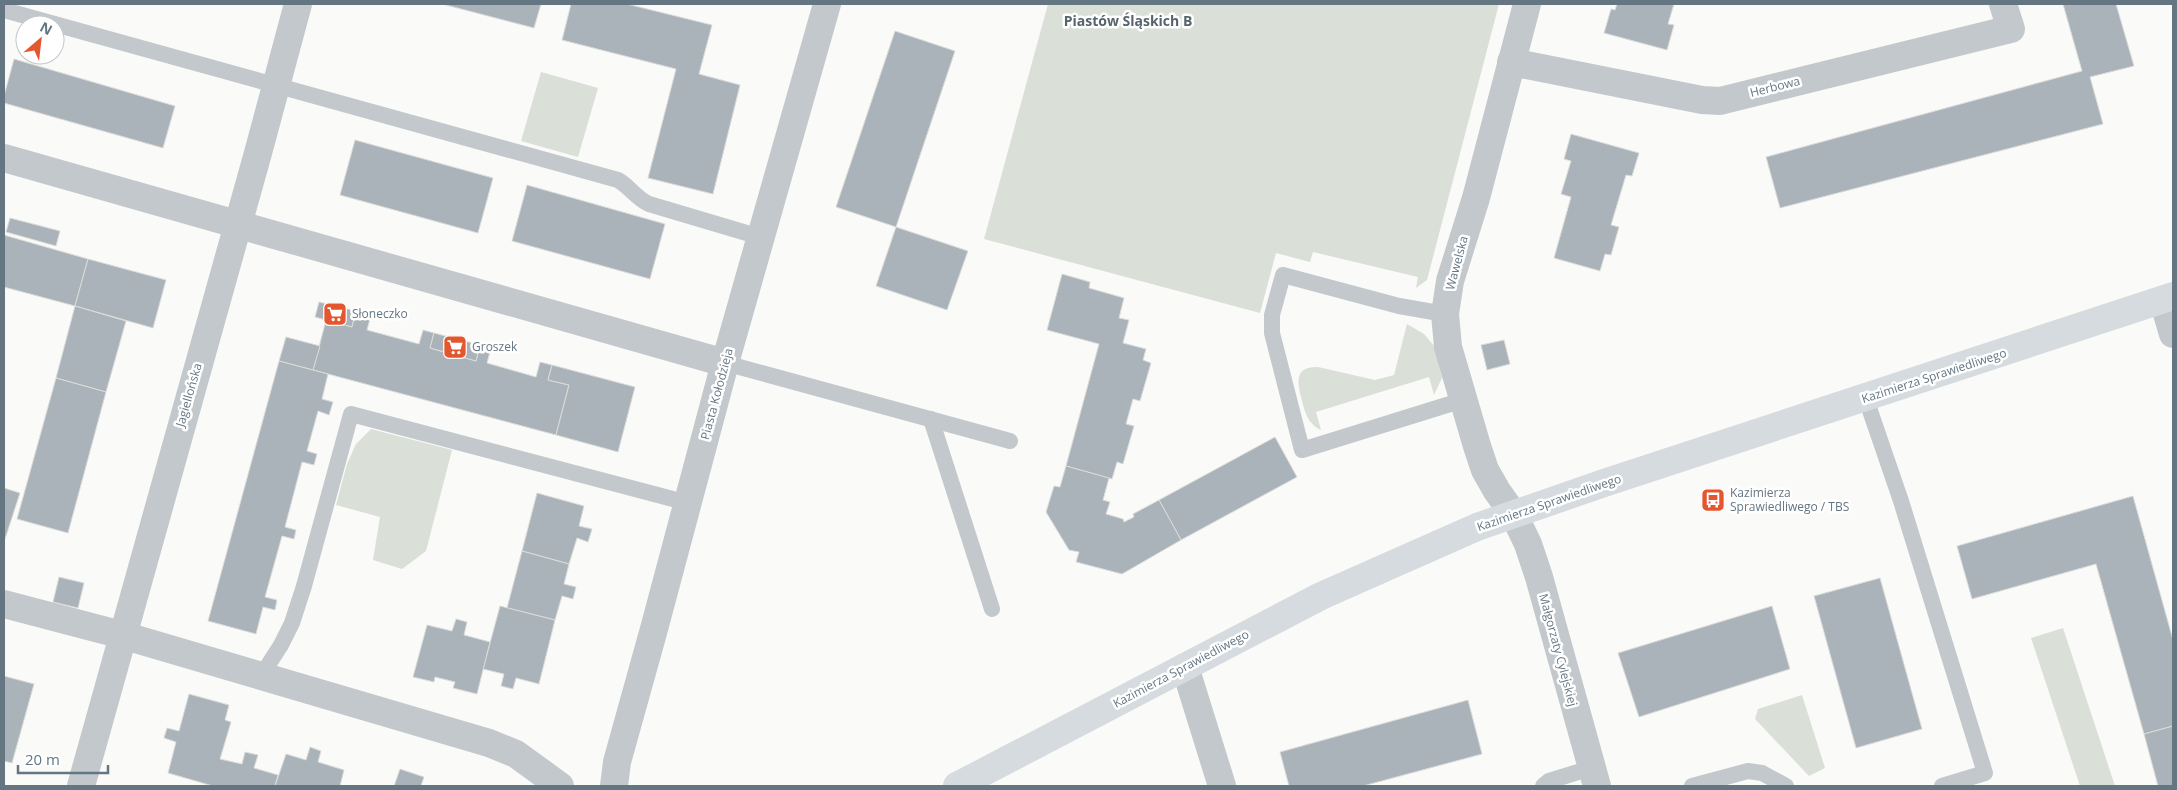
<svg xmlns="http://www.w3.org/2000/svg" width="2177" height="790" font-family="'Open Sans',sans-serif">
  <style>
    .green { fill: #dadfd7 }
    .building { fill: #aab3b9; stroke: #dcdcda }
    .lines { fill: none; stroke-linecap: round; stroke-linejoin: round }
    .lane { stroke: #c3c8cc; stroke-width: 16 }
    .street { stroke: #c3c8cc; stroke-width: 28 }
    .secondary { stroke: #d6dbdf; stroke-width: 28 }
    .labels { text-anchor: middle; stroke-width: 5; stroke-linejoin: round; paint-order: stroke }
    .street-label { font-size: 12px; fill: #657683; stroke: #fff }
    .poi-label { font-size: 12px; fill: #657683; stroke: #fff; text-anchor: start }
    .neighbourhood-label { font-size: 14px; font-weight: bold; fill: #57646e; stroke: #fff }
  </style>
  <rect width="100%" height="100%" fill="#fafaf8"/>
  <!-- green -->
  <g class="green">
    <path d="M1048,4H1499L1427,280L1416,288L1418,277L1313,252L1310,262L1276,253L1260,313L984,239Z"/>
    <path d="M541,72L598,88L578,157L521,141Z"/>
    <path d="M1407,324L1424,334L1435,347L1442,378L1434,395L1429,377L1316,412L1321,430C1307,423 1305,412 1301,397C1297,380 1295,367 1318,367L1375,380L1394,375Z"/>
    <path d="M371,429L452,450L426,551L402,569L373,560L380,517L336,505L347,464L356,444Z"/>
    <path d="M2063,628L2115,786H2080L2031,638Z"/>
    <path d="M1802,695L1825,768L1809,776L1755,719L1758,709Z"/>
  </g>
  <!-- building -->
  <g class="building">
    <path d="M442,4H541L534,28Z"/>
    <path d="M571,4H627L712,25L699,74L740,85L713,194L648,178L676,69L562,40Z"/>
    <path d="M1617,4H1674L1668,24L1674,25L1667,50L1604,33L1611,9L1615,10Z"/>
    <path d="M2063,4H2116L2134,66L2090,77L2103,124L1780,208L1766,157L2082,71Z"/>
    <path d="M895,31L955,51L896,227L836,207Z"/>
    <path d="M14,59L175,106L163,148L4,103V96Z"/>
    <path d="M1571,134L1639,153L1632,176L1626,175L1611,225L1619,227L1611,255L1605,254L1600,271L1554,258L1571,197L1561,194L1571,161L1564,159Z"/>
    <path d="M355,140L493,178L478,233L340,195Z"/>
    <path d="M527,185L665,224L650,279L512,241Z"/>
    <path d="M10,218L60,231L56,246L6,232Z"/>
    <path d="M896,227L968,251L947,310L876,286Z"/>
    <path d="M4,235L88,259L75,306L4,287Z"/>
    <path d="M88,259L166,280L153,328L75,306Z"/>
    <path d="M1062,274L1090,282L1089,288L1124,298L1119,318L1129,320L1123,343L1146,349L1143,360L1151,363L1140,401L1133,399L1126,424L1134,426L1123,464L1117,462L1112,479L1066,466L1099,344L1047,330Z"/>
    <path d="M319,302L356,311L352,327L315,317Z"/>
    <path d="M75,306L126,321L106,392L56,378Z"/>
    <path d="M356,311L371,315L367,330L419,344L423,330L434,333L430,348L476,361L480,345L491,348L487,363L536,377L540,362L552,365L548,380L569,385L556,435L313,370L326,320L352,327Z"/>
    <path d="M434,333L480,345L476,361L430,348Z"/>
    <path d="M286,337L320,346L313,370L279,361Z"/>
    <path d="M1504,340L1510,364L1487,370L1481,345Z"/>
    <path d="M279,361L328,374L322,399L333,402L329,415L318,411L307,451L317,454L314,465L302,462L285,527L296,530L294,539L282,536L265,597L277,600L275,610L263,607L256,634L208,621Z"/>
    <path d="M552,365L635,387L618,452L556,435L569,385L548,380Z"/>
    <path d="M56,378L106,392L68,533L17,519Z"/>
    <path d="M1275,437L1297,477L1181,540L1159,500Z"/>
    <path d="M1066,466L1109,478L1103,500L1110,502L1106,514L1123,519L1124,522L1134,517L1133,514L1159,500L1181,540L1122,574L1076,562L1079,552L1069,550L1046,512L1054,486L1060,487Z"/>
    <path d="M4,488L20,493L5,539H4Z"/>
    <path d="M537,493L584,506L579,526L592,529L588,542L577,538L569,564L522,551Z"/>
    <path d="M2133,496L2173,640V726L2144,734L2096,564L1972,599L1957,546Z"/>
    <path d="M522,551L569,564L564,584L576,587L573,599L562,596L555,620L507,608Z"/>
    <path d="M59,577L84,583L78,608L53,602Z"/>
    <path d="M1880,578L1922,729L1856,748L1814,596Z"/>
    <path d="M500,606L555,620L539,684L516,678L513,689L501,686L504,674L483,669Z"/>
    <path d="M1772,606L1790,669L1639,717L1618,653Z"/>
    <path d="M456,619L467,622L464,635L490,642L477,694L453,688L455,682L435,677L434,682L413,677L427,625L452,631Z"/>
    <path d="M4,676L34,684L12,763L4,761Z"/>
    <path d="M189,694L229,705L225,720L231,722L220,759L242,764L245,752L258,755L254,768L278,775L275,786H213L168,773L176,742L164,738L167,728L179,731Z"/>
    <path d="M1468,700L1482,754L1363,786H1289L1280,752Z"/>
    <path d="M2173,726V786H2158L2144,734Z"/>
    <path d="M310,747L321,751L318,762L344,770L340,786H275L286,754L306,760Z"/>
    <path d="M400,769L424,777L421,786H394Z"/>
  </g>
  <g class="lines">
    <!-- lane -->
    <g class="lane">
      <path d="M4,10L618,180C630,187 636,198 649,204L760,237"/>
      <path d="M1445,314L1399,306L1283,275L1272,315V333L1302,450L1463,400"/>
      <path d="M725,363L1010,441"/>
      <path d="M1866,399L1901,501L1985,773L1942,786"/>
      <path d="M931,419L992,609"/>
      <path d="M261,676L281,645L292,623L304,586L351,414L688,503"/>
      <path d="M1543,786L1549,781L1591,768"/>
      <path d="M1692,786L1748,771L1762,773L1786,786"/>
    </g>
    <!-- street -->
    <g class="street">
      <path d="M1527,4L1476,198L1450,281L1445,314L1448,347L1477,446L1485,470L1497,491L1514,515L1528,544L1539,577L1597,786"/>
      <path d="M1511,62L1702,100L1720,101L2011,29L2003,4"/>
      <path d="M4,158L725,363"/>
      <path d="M2163,300L2173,334"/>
      <path d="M4,604L122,635L489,743L516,754L560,786"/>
      <path d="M1185,667L1222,786"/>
      <path d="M81,786L258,153L298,4"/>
      <path d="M614,786L617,762L654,629L725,363L827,4"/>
    </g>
    <!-- secondary -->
    <path class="secondary" d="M957,786L1321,596L1477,527L1604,483L2173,296"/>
  </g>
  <!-- icons -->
  <defs>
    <g id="supermarket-square" transform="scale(1.25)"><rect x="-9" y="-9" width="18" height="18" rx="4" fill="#e4572e" stroke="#fff"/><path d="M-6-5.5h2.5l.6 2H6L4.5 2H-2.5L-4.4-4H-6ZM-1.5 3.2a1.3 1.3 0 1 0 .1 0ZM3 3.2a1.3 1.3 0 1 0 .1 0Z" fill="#fff"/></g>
    <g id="bus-square" transform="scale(1.25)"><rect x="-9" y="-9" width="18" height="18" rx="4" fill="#e4572e" stroke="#fff"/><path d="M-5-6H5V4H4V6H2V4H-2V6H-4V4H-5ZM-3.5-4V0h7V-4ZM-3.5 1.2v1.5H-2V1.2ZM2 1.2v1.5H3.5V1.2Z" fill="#fff"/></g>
  </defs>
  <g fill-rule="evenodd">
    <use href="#supermarket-square" x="335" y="314"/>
    <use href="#supermarket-square" x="455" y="347"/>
    <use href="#bus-square" x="1713" y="500"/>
  </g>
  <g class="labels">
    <!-- street labels -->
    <g class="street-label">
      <text transform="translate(1775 87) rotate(-14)" y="4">Herbowa</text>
      <text transform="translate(1457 263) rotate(-75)" y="4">Wawelska</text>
      <text transform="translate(1934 376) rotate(-18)" y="4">Kazimierza Sprawiedliwego</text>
      <text transform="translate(717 394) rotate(-75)" y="4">Piasta Kołodzieja</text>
      <text transform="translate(189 395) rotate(-74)" y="4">Jagiellońska</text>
      <text transform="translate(1549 503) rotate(-19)" y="4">Kazimierza Sprawiedliwego</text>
      <text transform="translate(1558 650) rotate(75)" y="4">Małgorzaty Cylejskiej</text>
      <text transform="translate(1181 669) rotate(-28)" y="4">Kazimierza Sprawiedliwego</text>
    </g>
    <!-- poi labels -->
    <g class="poi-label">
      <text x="352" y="318">Słoneczko</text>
      <text x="472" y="351">Groszek</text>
      <text x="1730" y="497">Kazimierza<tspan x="1730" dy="14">Sprawiedliwego / TBS</tspan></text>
    </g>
    <!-- neighbourhood labels -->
    <g class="neighbourhood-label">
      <text x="1128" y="26">Piastów Śląskich B</text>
    </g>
  </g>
  <!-- border -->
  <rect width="2177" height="790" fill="none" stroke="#657683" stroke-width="10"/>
  <!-- north arrow -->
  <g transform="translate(40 40) rotate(28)"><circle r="24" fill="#ffffff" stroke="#c1c8cd"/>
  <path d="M0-4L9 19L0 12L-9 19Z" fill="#e4572e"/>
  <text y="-8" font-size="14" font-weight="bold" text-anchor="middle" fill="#657683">N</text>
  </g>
  <!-- scale -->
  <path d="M18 765v8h90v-8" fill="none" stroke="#657683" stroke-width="2.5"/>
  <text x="25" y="765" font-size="15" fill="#657683" stroke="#ffffff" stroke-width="4" paint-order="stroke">20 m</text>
</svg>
